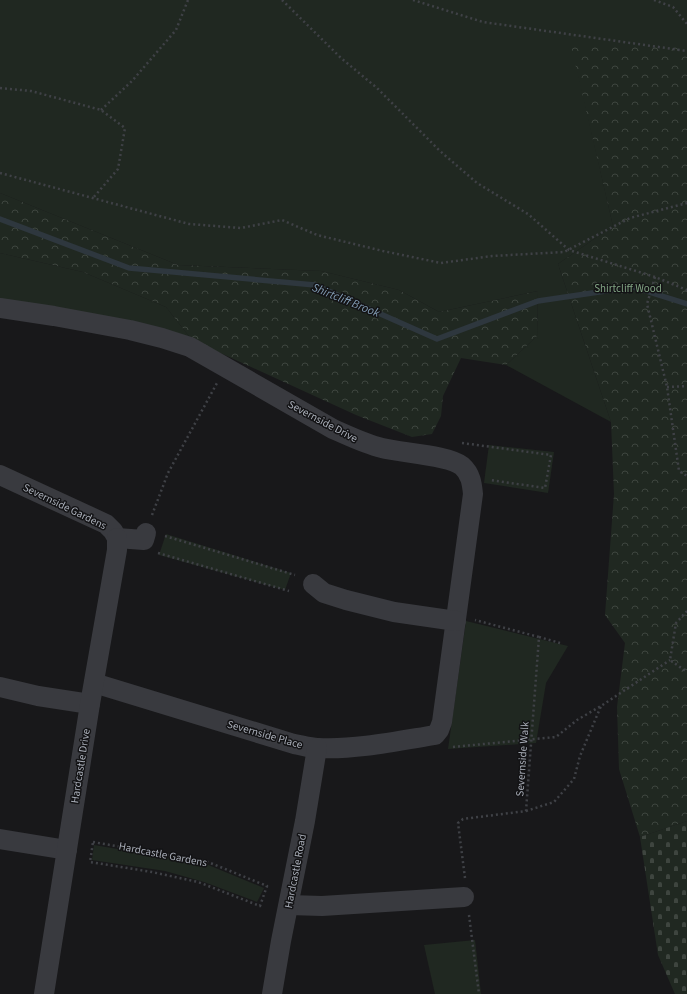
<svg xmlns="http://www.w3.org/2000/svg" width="687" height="994" font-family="'Source Sans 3',sans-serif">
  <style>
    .grass { fill: #202821 }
    .forest { fill: url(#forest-crowns) }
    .cemetery { fill: url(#cemetery-stones) }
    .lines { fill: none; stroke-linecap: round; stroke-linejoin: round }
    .stream { stroke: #2e373e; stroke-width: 5.5 }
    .path { stroke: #3f4146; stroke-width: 2.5; stroke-dasharray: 2 3; stroke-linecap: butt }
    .street { stroke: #393a3f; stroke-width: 20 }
    .labels { text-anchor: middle; stroke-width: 3; stroke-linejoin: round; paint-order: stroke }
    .park-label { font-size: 11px; fill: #82a484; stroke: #131315 }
    .street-label { font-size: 11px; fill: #aaafb9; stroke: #131315 }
    .water-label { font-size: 12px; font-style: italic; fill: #829cb4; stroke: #131315 }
  </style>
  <defs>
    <pattern id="forest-crowns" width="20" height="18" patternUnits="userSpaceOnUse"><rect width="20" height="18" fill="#202821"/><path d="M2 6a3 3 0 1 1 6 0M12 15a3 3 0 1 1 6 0" fill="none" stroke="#3e453f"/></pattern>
    <pattern id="cemetery-stones" width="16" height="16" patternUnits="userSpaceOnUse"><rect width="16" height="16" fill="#202821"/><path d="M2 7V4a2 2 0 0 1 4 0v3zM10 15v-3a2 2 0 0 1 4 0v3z" fill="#3e453f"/></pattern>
  </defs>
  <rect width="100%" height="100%" fill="#18181a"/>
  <!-- grass -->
  <g class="grass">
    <path d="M0,0H687V47H572L613,226L558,264L611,422L506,365L537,336L538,291L439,312L399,290L321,271L178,265L0,193Z"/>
    <path d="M0,253L83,272L166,307L192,340L0,303Z"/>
    <path d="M489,445L554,452L548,493L484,483Z"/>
    <path d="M166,534L291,573L285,590L159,555Z"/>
    <path d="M466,621L568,646L546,683L536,743L448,749Z"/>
    <path d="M94,845L206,864L264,888L257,902L204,882L165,871L92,860Z"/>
    <path d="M475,940L481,994H435L424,945Z"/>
  </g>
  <!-- forest -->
  <g class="forest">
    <path d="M571,46L687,47V821L640,837L619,769L617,707L625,643L605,615L614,494L611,422L558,264L613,226Z"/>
    <path d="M0,193L178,265L321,271L399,290L439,312L538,291L537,336L506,365L461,358L443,396L441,416L432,434L412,437L356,415L192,340L166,307L83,272L0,253Z"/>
  </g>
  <!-- cemetery -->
  <path class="cemetery" d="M687,821V994H675L658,955L640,837Z"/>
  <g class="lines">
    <!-- stream -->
    <path class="stream" d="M0,219L129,268L315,285L437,339L538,301L633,287L687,304"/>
    <!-- path -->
    <g class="path">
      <path d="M282,0L341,58L377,88L440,151L477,183L528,214L569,250L655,277L687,290"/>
      <path d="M413,0L483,22L687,51"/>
      <path d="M654,0L673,7L687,24"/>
      <path d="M0,88L31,91L101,110L125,128L118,169L93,198"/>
      <path d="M101,110L132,81L176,30L188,0"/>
      <path d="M0,173L189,224L241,228L282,220L317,235L383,251L441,263L492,256L564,252L630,218L687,203"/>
      <path d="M655,277L647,304L667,387L679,471L687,476"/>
      <path d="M667,387L687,386"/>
      <path d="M462,443L551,455L545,488L490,480"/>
      <path d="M152,515L168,473L217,383"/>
      <path d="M165,536L295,575"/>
      <path d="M158,553L289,591"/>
      <path d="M687,611L676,623L670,660L687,672"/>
      <path d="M539,637L560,643"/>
      <path d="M453,747L556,737L577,720L601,706L670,660"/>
      <path d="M526,811L554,802L574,779L580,756L601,706"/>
      <path d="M93,842L208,862L267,886L260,906L198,882L152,872L90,862Z"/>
      <path d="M465,878L458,823L463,819L526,811L539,637L475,620"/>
      <path d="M469,915L479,994"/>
    </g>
    <!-- street -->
    <g class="street">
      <path d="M0,308L54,316L130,330L162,338L190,347L333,429C349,436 365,444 382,448C401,453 449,455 462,466C471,474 472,484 473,494L442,722L439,730L435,735C398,741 355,750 318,748C310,748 301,745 294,744L94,683"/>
      <path d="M0,475L106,524L113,531L117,538"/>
      <path d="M117,538L144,540L146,533"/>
      <path d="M313,584L324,593L346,600L394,612L456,621"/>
      <path d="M0,687L38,696L90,704"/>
      <path d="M0,839L67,850"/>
      <path d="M289,905L322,906L464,897"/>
      <path d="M44,994L90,704L117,550V538"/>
      <path d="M272,994L281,941L305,821L317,748"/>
    </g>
  </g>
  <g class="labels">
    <!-- park labels -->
    <g class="park-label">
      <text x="628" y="292">Shirtcliff Wood</text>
    </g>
    <!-- street labels -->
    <g class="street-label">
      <text transform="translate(323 421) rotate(28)" y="4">Severnside Drive</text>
      <text transform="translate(65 506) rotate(26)" y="4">Severnside Gardens</text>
      <text transform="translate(265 734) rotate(16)" y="4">Severnside Place</text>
      <text transform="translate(522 759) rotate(-86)" y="4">Severnside Walk</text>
      <text transform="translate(80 766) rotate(-81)" y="4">Hardcastle Drive</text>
      <text transform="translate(163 854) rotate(11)" y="4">Hardcastle Gardens</text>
      <text transform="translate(295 871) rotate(-79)" y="4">Hardcastle Road</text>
    </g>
    <!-- water labels -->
    <g class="water-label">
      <text transform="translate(346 300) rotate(22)" y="4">Shirtcliff Brook</text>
    </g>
  </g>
</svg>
